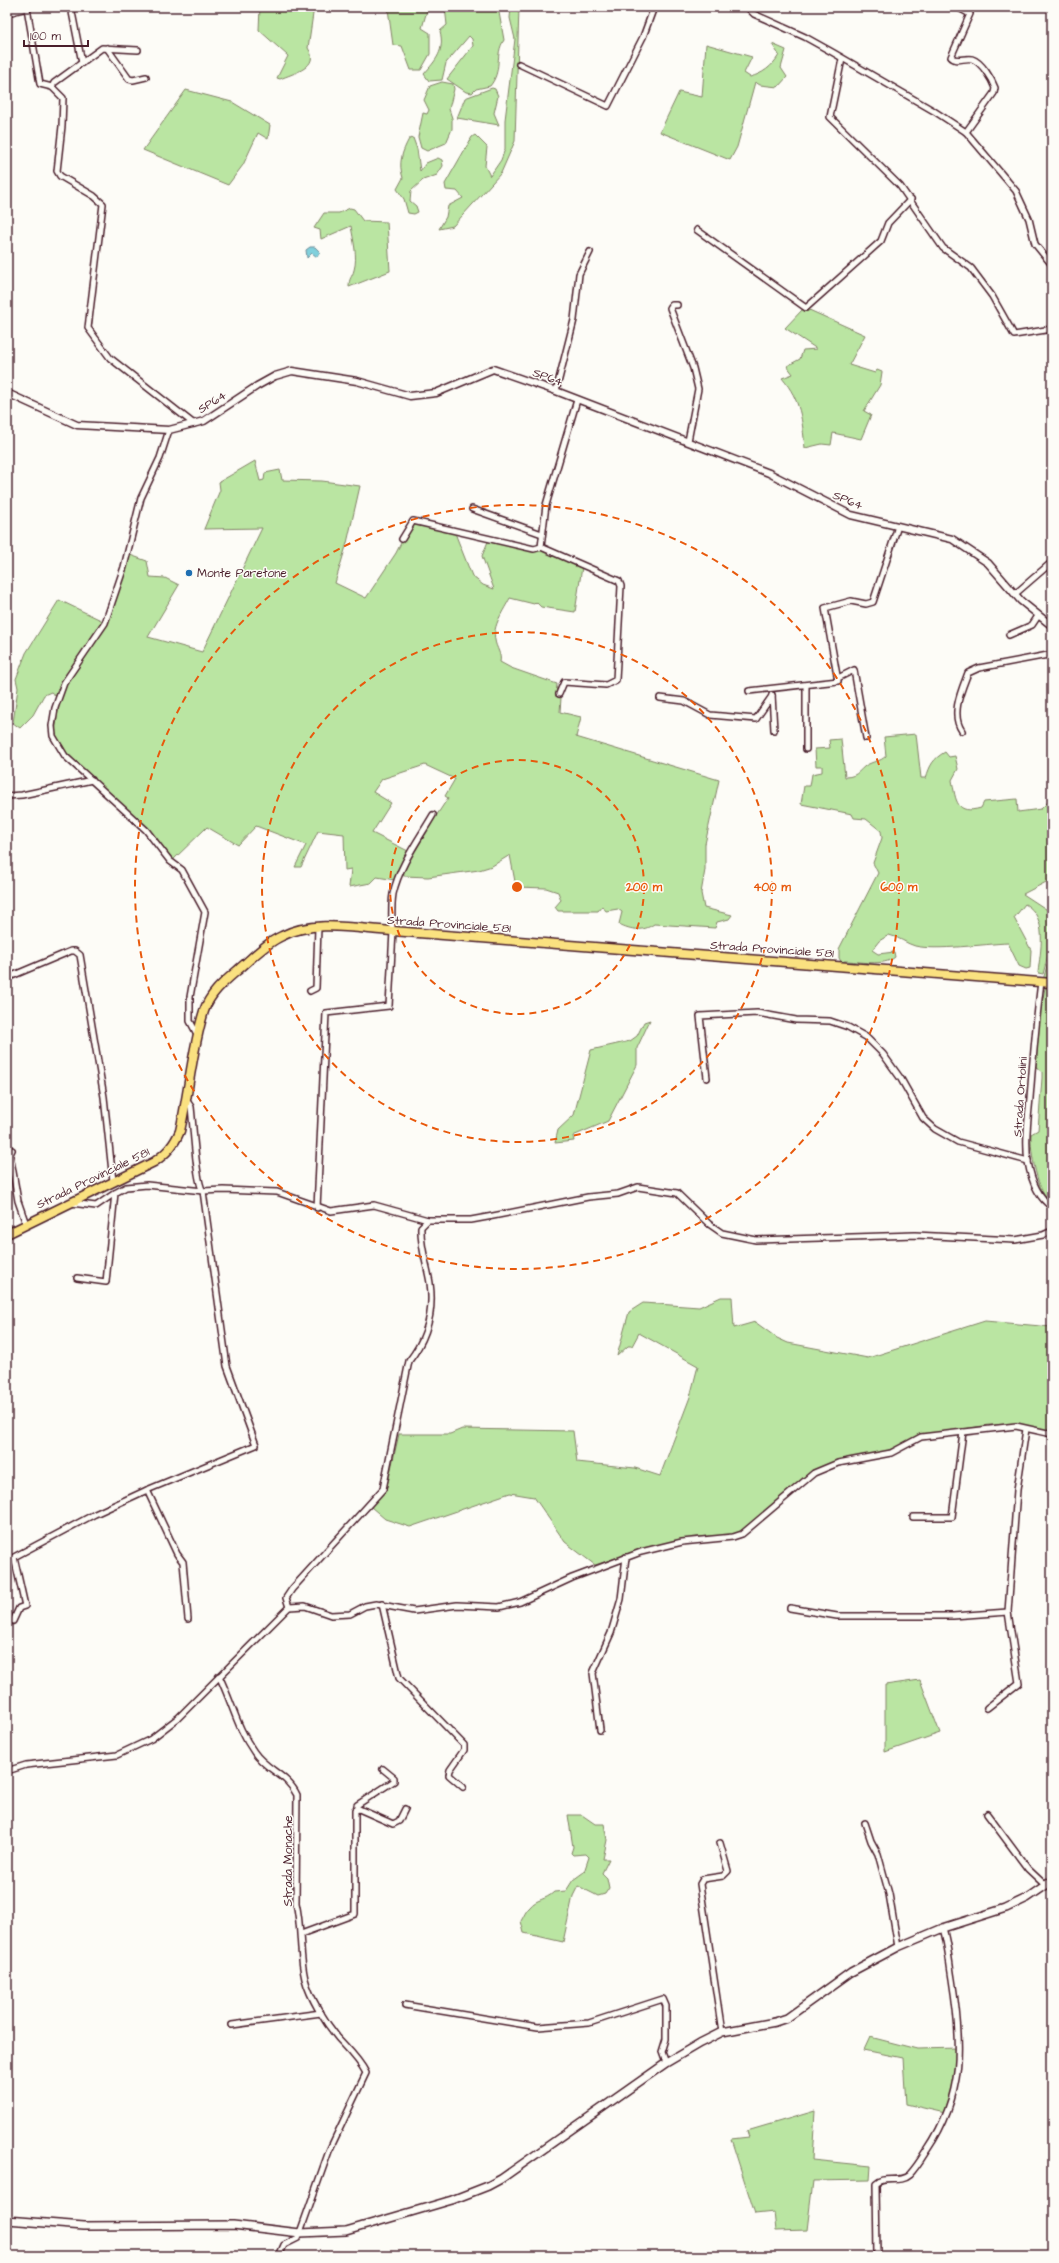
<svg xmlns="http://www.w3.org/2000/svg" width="1059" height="2263" font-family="'Architects Daughter',sans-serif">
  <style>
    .green { fill: #bae5a2; stroke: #828266 }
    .water { fill: #80d0dc; stroke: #6a8995 }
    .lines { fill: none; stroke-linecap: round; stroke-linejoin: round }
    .minor-casing { stroke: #4a1f2b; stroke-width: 8 }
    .tertiary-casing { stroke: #4a1f2b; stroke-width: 9 }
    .secondary-casing { stroke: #4a1f2b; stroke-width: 10 }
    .primary-casing { stroke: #4a1f2b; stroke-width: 11 }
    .minor { stroke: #fdfcf7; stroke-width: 5 }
    .tertiary { stroke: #fdfcf7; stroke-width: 6 }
    .secondary { stroke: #fdfcf7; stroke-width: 7 }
    .primary { stroke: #fae180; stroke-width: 8 }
    .ring { fill: none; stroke: #e8590c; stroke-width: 2; stroke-dasharray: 7 5 }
    .poi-dot { fill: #1f6fb2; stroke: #fdfcf7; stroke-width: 1.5 }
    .labels { text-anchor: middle; stroke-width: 3; stroke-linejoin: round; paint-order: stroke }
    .street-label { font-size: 12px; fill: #4a1f2b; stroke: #fdfcf7 }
    .poi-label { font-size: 12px; fill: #4a1f2b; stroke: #fdfcf7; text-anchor: start }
    .centre { fill: #e8590c; stroke: #fdfcf7; stroke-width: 2 }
    .ring-label { font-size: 12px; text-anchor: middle; font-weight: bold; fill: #e8590c; stroke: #fdfcf7; stroke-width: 3; stroke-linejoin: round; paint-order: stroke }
  </style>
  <rect width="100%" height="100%" fill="#fdfcf7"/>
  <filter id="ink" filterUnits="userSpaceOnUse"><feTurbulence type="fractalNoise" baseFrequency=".025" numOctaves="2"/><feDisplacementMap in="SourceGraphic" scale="8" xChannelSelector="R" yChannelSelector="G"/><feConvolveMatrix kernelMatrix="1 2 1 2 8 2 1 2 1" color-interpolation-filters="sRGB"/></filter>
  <g filter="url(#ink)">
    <!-- green -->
    <g class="green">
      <path d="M260,7H314L308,48C321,67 294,73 280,79L277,78L288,56L259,30Z"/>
      <path d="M390,7H428L422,28L430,33V54L421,70H411L402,46L393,45L388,9Z"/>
      <path d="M445,7H498L504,40C494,55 503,70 490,86L476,89L472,93L466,92L447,79L473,46L472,39L469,36L446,63L442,80L429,81L424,74C436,60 445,51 440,31L447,25Z"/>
      <path d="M511,7H519L515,141L501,173L453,226L439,229L446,217L448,206L463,198L457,191L446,190L445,184L472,137L475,135L487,147L485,166L490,176L501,160L505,149V120L515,39L510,18Z"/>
      <path d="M706,44L752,57L744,73L750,77C762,74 772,67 779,55L772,44L786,50L781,68L787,77L778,87L760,85L755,82L737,147L730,160L660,132L679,92L702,97Z"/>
      <path d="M442,82L453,84L454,89L449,109L452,118V129L446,143L427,151L421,148L418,137L423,113L427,114L429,110L424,100L430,86Z"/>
      <path d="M492,88L495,89L498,96L494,113L499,125L457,118L465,98Z"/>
      <path d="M186,90L232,102L270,125L268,139L258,133L243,165L228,185L143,150Z"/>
      <path d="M413,138L417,149L420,171L426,163L438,158L442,160L443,166L437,175L423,180L411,191L410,201L416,206L418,212L414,214L408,213L404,199L397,189L403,178C398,163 402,152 409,139Z"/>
      <path d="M350,208L354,209L363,221L387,222L390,271L349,287C349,277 352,278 354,270C358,257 353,239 351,226L321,239L320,230L314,228L324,213H339Z"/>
      <path d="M803,309H807L865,335L849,365L875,373L877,370L882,372L880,385L864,411L871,415L861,439L833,433L831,445L822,444L805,448C802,419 801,401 782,378L793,374L787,366L800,359L803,350L817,349L785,328Z"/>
      <path d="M255,461L260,481L264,480L265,473L280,470L282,480L322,481L360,486L347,543L335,583L366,598L396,553L410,525L416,521L453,528L472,576L483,585L494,589L482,556L489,539L542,549L582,567L575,612L541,607L536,602L534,604L510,598C504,610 492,626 495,640C496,648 502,654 500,662L511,668L557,684L556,696L561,698L560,712L581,717L576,737L719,780L705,844V870L701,893L704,908L732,915L729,919L717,922L715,928L654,924C643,932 631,930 619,924L622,912L618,909L606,911L602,906L598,911H558L555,907L561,900L558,892L546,888L516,887L510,855L492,866L479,870L428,877L404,876L402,875L417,845L448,798L445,796L455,779L425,765L382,779L373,792L391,803L372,833L408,851L395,880L377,877L371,883L349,887L351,869L345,870L344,834L318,831L301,867H295L306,845L256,826L238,845L207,827L173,860L150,830L69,756L59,743L55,732L61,692L108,621L130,555L147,561L150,577L165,578L179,585L148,637L202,652L262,528L204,529L220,490L219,482Z"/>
      <path d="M59,600L103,621L102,626L65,677L56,696L51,692L44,695L33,715L20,728L13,723L18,688L16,679L26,653Z"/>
      <path d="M916,734L921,778H926C930,765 933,759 945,752L949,757L955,756L958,769L952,780C956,801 956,815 981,808L984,802L1017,799L1018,812L1041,809L1052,798V879L1023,894L1052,913V940L1043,974L1038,973C1040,951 1049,918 1025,904L1014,918L1031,950L1030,968L1026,969L1019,966L1008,943C984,944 936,951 915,946C907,944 899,937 889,935L879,941L872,950L878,954L894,952L895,957C884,967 859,961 844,961L843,965L839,958V949L878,873L873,863L882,838L881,831L866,819L854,818L852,814L801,804L804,786H810L812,774L822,772V766H816L815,749L830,748L829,740L841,739L845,777C860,777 859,767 871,763C878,760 879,762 886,756L884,737Z"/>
      <path d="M1052,948V980H1043Z"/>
      <path d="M1045,988H1052V1201C1037,1196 1030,1149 1031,1134L1038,1130L1042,1078V1072L1036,1067L1039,1019Z"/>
      <path d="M650,1020L637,1048V1065L608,1121L573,1136L574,1141L555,1143L558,1130L574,1115L591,1050L630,1041L637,1036L644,1022Z"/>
      <path d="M721,1297H732L734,1328L755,1322L777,1338L788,1343L868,1358L985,1321L1052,1327V1433L1017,1425H989L920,1436L880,1454L846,1459L818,1468L735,1536C684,1533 643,1549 595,1565L565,1542L534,1497L510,1493L410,1527L385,1519L371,1507L388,1482L399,1434H450L462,1429L573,1431L577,1462L635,1468L660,1476L690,1397L698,1366L639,1333L632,1346H628L617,1356L629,1312L643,1303L699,1307Z"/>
      <path d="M920,1680L940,1733L885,1752V1685Z"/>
      <path d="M568,1815H582L595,1824H604L607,1840L603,1859H609L602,1873L607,1878L609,1888L605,1894L598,1896L578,1886L573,1896L563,1942L524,1933L521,1921C524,1916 526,1910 530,1907C536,1899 546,1900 554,1892L566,1891L573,1880L584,1872L589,1857L586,1854L573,1855L571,1853L573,1847Z"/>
      <path d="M870,2037L917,2049L958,2048L954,2085L945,2113L906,2104L903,2058L864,2050Z"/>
      <path d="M815,2111L812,2160L871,2166L870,2180L813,2181L807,2230L776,2231L774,2212L755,2214L731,2139L749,2137L747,2131Z"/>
    </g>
    <!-- water -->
    <path class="water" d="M310,247H315L320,252L317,257L312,253L307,258L306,250Z"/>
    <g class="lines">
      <!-- minor casing -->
      <g class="minor-casing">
        <g id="minor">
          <path d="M11,7L12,12L27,8L40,84L52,87L63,98L62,126L57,171L60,176L94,196L103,204L88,328L110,358L194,424"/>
          <path d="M71,7L82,63"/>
          <path d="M747,7L754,14L805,37L832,52L934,111L966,132L1016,191L1029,219L1035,244L1052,265"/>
          <path d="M957,7L970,14L951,57C956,63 965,57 972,59C982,62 992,80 995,88L994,93L966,132"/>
          <path d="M107,48L129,79L133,80L146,77"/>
          <path d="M842,59L830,117L900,186L943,248L971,268L992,296L1014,335L1052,329"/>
          <path d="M519,64L608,106L643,37L654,7"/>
          <path d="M52,87L54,83L102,48L138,50"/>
          <path d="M697,230L806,308L881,241L888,223L911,199"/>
          <path d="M677,305H672L670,308L693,368L698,389L688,441"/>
          <path d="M556,391L574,320L579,274L590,252"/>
          <path d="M169,430L160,458L141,498L124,567L105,623L64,683L55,708L52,726L53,736L65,756L146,830L170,861L182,870L205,912L190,997V1021L197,1034"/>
          <path d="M472,509L542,534"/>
          <path d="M402,539L413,521L534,549L541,547"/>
          <path d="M1015,594L1052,562"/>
          <path d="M1009,635L1032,625L1038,616"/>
          <path d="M838,678L854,670L866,738"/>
          <path d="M749,691L838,681L825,608L851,601L866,604L873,602L898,526"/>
          <path d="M559,694L564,682L606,685L616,680L621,586L619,581L541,547L546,505L577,400"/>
          <path d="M772,695L774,730"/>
          <path d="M660,698L684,701L710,715L756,719L772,696"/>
          <path d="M962,731C950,714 962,689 968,673L979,668L1048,655L1052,653"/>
          <path d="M806,749V685"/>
          <path d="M7,796L22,795L92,780"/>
          <path d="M392,931C392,919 391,905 393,894C399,866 419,839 433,815"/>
          <path d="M7,978L71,951H75L80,955L104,1097L113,1181"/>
          <path d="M1041,982C1036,1020 1033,1059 1030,1098C1028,1119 1025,1141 1028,1162C1031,1179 1037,1197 1052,1207"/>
          <path d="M310,991L316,988L318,927"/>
          <path d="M707,1078L700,1016L757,1013L796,1020L830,1021L848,1027L866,1037L883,1054L901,1079L923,1118L935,1129L958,1142L1028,1161"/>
          <path d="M12,1150L10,1154L18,1201L26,1224"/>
          <path d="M71,1203L96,1206L115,1193L126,1187L147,1185L203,1191L223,1190L277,1192L331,1211L374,1205L428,1220"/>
          <path d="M317,1208L326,1013L389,1006L393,931"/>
          <path d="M77,1278L106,1282L115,1193"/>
          <path d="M147,1490L177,1554L183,1562L188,1619"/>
          <path d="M913,1517H952L963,1432"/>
          <path d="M382,1604L399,1678L464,1745V1750L450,1770L449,1775L463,1787"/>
          <path d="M289,1607L286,1598L292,1589L383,1489L409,1361C427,1338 434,1312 430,1283C427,1264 420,1247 421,1227L428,1220H471L493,1216L588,1197L618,1194L638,1187L677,1193L709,1224L722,1233L756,1240L915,1235L1015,1240L1043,1235L1052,1231"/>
          <path d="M790,1608L837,1616H953L1008,1612"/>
          <path d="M13,1621L19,1608L25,1606L14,1557L95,1514L147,1490L256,1445L227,1366L203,1191C196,1183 193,1122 191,1107L187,1101"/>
          <path d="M219,1676C232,1702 237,1728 254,1752C266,1770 288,1775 297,1795L296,1903C302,1928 299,1954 305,1979C310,1998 325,2022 338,2038C348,2049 359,2059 366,2073L329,2151L298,2238L284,2245L279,2256"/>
          <path d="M987,1708L1019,1683L1008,1612L1017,1490L1026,1429"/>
          <path d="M600,1730L593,1673L611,1633L621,1599L626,1557"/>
          <path d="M7,1771L26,1765L117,1755L151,1739L178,1718L289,1607L305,1606L331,1615L350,1614L365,1606L376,1604L414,1611L457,1605L499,1607L520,1602L572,1578L641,1552L682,1542L733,1537L742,1534L814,1473L838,1463L891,1453L921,1437L1016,1426L1052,1434"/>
          <path d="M357,1809V1805L394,1781V1778L383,1769"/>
          <path d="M987,1814L1028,1869L1045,1885"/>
          <path d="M865,1823L871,1841L878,1854L889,1894L898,1947"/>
          <path d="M720,1843L728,1871L723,1876L703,1879L700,1884L722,2032"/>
          <path d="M301,1934L355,1914V1810L359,1809L393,1824L399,1821L405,1809"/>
          <path d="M405,2005L538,2027L589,2023L663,1999L666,2006V2039L662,2052L666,2063"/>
          <path d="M232,2025L321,2013"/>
          <path d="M877,2256L876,2184C885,2175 899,2184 909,2175C916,2168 922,2158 927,2150C965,2094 962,2043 952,1979C949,1961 948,1945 943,1928"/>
        </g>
      </g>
      <!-- tertiary casing -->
      <g class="tertiary-casing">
        <path id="tertiary" d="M7,393L77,425L169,430L204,421L257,386L275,376L292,371L357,381L410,396L436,393L493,369L556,391L769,473L851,515L952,539L988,563L1021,601L1052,626"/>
      </g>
      <!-- secondary casing -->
      <g class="secondary-casing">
        <path id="secondary" d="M7,2220L84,2226L233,2225L300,2233L346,2231L452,2200L488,2186L501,2179L666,2063L700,2043L722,2032L775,2022L787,2018L851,1972L898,1947L943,1928L1006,1908L1027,1898L1052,1881"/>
      </g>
      <!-- primary casing -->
      <g class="primary-casing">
        <path id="primary" d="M7,1234L154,1162C167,1153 174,1145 180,1131C189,1091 192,1049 204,1011C210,993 225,981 239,969C252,958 266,943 282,936C315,919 358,929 393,931L1052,983"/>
      </g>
      <!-- minor -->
      <use href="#minor" class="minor"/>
      <!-- tertiary -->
      <use href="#tertiary" class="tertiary"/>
      <!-- secondary -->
      <use href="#secondary" class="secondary"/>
      <!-- primary -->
      <use href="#primary" class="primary"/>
    </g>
  </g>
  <!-- distance rings -->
  <g class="ring">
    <circle cx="517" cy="887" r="127"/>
    <circle cx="517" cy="887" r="255"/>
    <circle cx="517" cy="887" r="382"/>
  </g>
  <!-- markers -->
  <circle class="poi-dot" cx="189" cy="573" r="4"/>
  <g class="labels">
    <!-- street labels -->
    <g class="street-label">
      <text transform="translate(548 377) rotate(20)" y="4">SP64</text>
      <text transform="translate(212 402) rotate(-32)" y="4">SP64</text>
      <text transform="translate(848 500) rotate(22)" y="4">SP64</text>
      <text transform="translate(449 924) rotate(4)" y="4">Strada Provinciale 581</text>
      <text transform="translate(772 949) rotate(4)" y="4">Strada Provinciale 581</text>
      <text transform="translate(1020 1097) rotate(-86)" y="4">Strada Ortolini</text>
      <text transform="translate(93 1178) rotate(-26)" y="4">Strada Provinciale 581</text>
      <text transform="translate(288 1861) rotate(-90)" y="4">Strada Monache</text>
    </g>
    <!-- poi labels -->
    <g class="poi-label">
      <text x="197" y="577">Monte Paretone</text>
    </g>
  </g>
  <circle cx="517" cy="887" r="6" class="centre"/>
  <g class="ring-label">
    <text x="644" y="891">200 m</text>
    <text x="772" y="891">400 m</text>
    <text x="899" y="891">600 m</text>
  </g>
  <!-- margin -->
  <rect width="1059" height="2263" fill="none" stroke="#fdfcf7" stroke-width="24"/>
  <rect x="12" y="12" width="1035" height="2239" fill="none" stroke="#4a1f2b" stroke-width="1.5" filter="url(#ink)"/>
  <!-- scale -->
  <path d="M24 40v6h64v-6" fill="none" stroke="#4a1f2b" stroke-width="2"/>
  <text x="30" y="40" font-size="12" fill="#4a1f2b" stroke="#fdfcf7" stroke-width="3" paint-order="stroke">100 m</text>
</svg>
